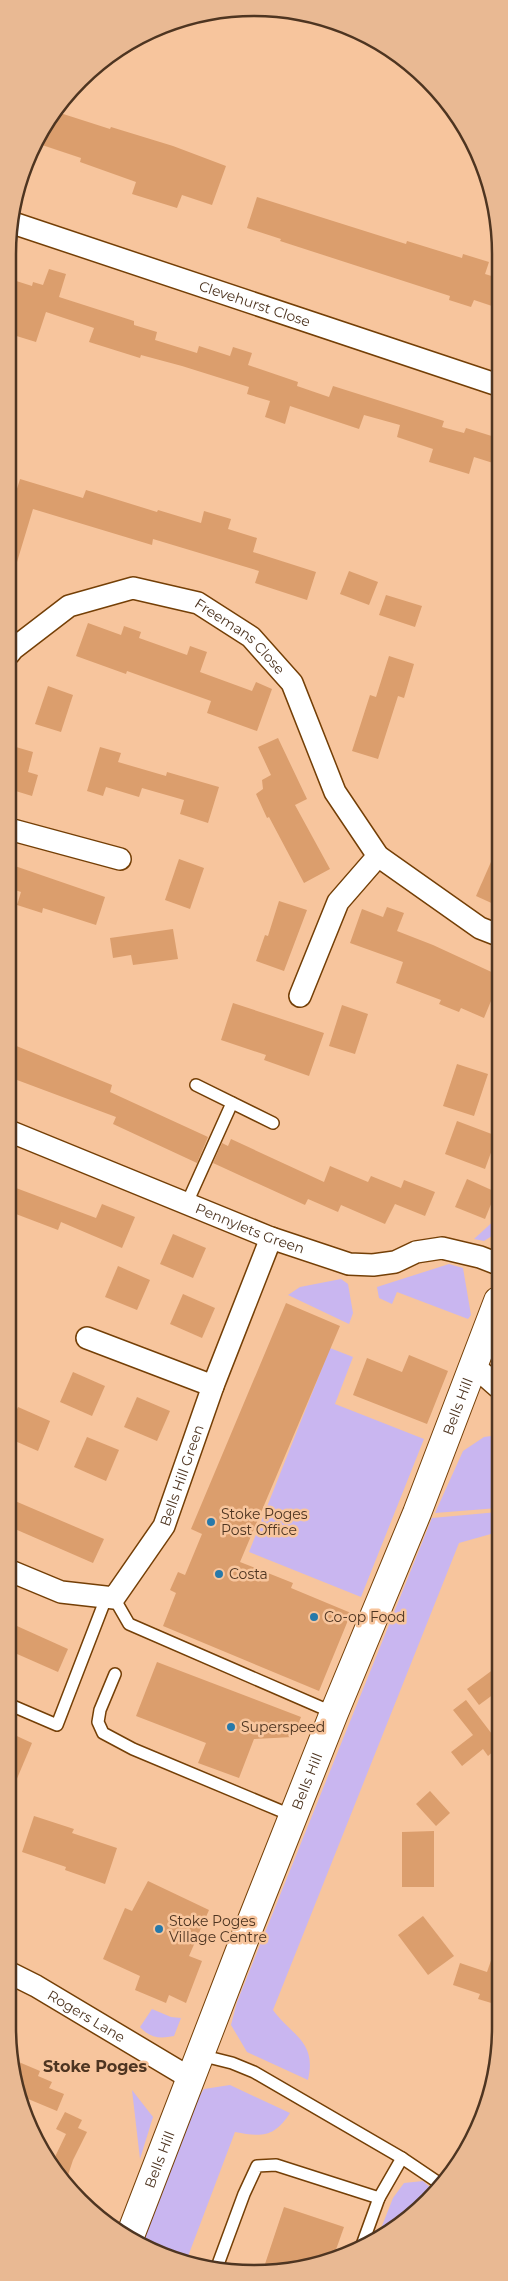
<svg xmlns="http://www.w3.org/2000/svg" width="508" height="2281" font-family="Montserrat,sans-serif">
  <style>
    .green { fill: #c9b6f0 }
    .building { fill: #db9e6d }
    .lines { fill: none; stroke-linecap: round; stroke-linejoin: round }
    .service-casing { stroke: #743f06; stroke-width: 14 }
    .minor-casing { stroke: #743f06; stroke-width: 24 }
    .secondary-casing { stroke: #743f06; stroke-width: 30 }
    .service { stroke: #fff; stroke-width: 11 }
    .minor { stroke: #fff; stroke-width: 21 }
    .secondary { stroke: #fff; stroke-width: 28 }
    .poi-dot { fill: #2779aa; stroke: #f7c59d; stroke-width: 2 }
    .labels { text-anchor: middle; stroke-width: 5; stroke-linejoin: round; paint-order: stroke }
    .street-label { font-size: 14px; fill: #4e3521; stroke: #f7c59d }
    .poi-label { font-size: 14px; fill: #4e3521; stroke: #f7c59d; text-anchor: start }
    .quarter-label { font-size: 16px; font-weight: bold; fill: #4e3521; stroke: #f7c59d }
    .rim { fill: none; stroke: #4e3521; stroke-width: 2.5 }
  </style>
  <rect width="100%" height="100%" fill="#f7c59d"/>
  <!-- green -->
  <g class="green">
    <path d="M498,1217V1232L484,1241L474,1239Z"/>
    <path d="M449,1264L463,1268L471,1315L468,1319L397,1292L392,1304L379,1298L377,1287Z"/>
    <path d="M341,1279L348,1284L353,1313L349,1324L288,1295L300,1287Z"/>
    <path d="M330,1348L353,1357L335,1404L424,1439L361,1597L249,1552Z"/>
    <path d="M498,1435V1508L435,1513L463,1451L484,1437Z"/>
    <path d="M498,1512V1532L459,1543L273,2010C292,2036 317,2041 308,2080L247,2052L231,2025L237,2002L432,1518Z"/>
    <path d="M152,2009L171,2017L181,2018L174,2036C160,2039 150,2038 140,2027Z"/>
    <path d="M230,2085L290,2113C274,2138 261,2137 235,2132L187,2259L145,2248L139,2243L185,2119L204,2089Z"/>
    <path d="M132,2090L153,2117L140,2159Z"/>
    <path d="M423,2181L433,2190L404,2222L378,2236L393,2198L404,2183Z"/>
  </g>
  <!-- building -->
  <g class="building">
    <path d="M57,112L110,129L111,127L173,146L226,166L212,205L182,195L177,208L132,194L136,182L80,162L81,158L36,143L41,130Z"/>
    <path d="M257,197L406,244L407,241L462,258L463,254L489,262L485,274L498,278V286L492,306L474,300L471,307L449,300L450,296L280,241L281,239L247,228Z"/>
    <path d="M49,269L66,274L59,297L134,321V325L157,332L155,340L197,353L199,346L230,356L233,347L252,353L248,365L298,382L297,386L329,397L333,386L444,421L442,427L464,433L466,428L498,438L493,463L474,457L469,474L429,462L433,449L397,437L400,425L364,415L359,429L290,406L285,424L265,417L270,401L247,394L249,387L182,366L141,355L140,358L89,342L94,328L46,312L36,342L10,334V279L32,286L33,282L43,285Z"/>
    <path d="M20,479L83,498L86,490L157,512L158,510L201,523L204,511L231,519L228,529L257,538L253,552L316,572L307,600L255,583L259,571L153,539L152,545L33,509L14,572H9V515Z"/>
    <path d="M349,571L378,582L369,605L340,594Z"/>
    <path d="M386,595L422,606L415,627L379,615Z"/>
    <path d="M88,623L121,635L124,626L141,632L139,638L187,655L190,646L207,652L200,672L252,691L256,682L272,689L257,731L207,713L211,701L127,671L126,674L76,656Z"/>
    <path d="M389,656L414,664L404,698L398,696L378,759L352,751L370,695L376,697Z"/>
    <path d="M48,686L73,695L61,732L35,724Z"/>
    <path d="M278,738L307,799L295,805L330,869L304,883L269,817L267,818L256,794L263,789L262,780L271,775L258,747Z"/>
    <path d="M9,745L33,752L28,772L38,775L32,796L9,789Z"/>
    <path d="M100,747L121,753L118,762L166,776L167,772L219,787L208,823L180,814L184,800L142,788L139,797L106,787L103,796L87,791Z"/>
    <path d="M498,846V906L476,896Z"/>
    <path d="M179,859L204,868L190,909L165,900Z"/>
    <path d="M9,864L105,897L96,925L43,908L42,913L17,905L21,892L9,888Z"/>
    <path d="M279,901L307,910L284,971L256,961L265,935L268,936Z"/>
    <path d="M387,907L404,913L397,931L433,945L498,975V984L484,1018L461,1008L459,1012L439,1004L441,1000L396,983L403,962L350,943L362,909L383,917Z"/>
    <path d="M173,929L178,959L133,965L131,955L113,958L110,938Z"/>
    <path d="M233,1003L324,1033L309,1076L264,1060L266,1055L221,1040Z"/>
    <path d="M342,1005L368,1014L355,1054L329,1046Z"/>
    <path d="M9,1043L112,1085L110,1092L208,1137L197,1163L113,1124L116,1117L9,1077Z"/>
    <path d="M457,1064L488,1074L474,1116L443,1106Z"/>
    <path d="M457,1121L497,1136L485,1169L445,1154Z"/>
    <path d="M231,1139L324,1182L330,1166L368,1182L371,1176L401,1188L404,1180L435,1192L425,1216L395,1204L385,1224L341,1205L338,1212L308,1199L305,1205L213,1163L222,1143L228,1146Z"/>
    <path d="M467,1179L496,1192L485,1219L455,1207Z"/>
    <path d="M8,1185L96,1218L102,1204L135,1217L122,1248L61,1222L58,1230L8,1211Z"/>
    <path d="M173,1234L206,1248L193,1278L160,1264Z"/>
    <path d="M118,1266L150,1280L137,1310L105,1297Z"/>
    <path d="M183,1294L215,1308L202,1338L170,1324Z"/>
    <path d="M286,1303L340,1326L240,1562L293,1583L291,1588L351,1613L319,1691L163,1626L176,1593L170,1590L178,1572L185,1575L202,1534L191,1529Z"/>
    <path d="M409,1355L448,1371L427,1424L353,1395L367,1358L402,1372Z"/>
    <path d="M73,1372L105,1386L92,1416L60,1402Z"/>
    <path d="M137,1397L170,1411L157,1441L124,1427Z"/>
    <path d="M18,1407L50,1421L38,1451L8,1438V1430Z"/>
    <path d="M87,1437L119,1450L106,1481L74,1467Z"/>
    <path d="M8,1498L104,1539L93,1563L8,1526Z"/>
    <path d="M8,1622L68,1649L58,1672L8,1650Z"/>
    <path d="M157,1662L301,1717L293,1737L254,1739L239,1778L198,1763L206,1743L136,1716Z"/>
    <path d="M498,1666V1691L479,1705L467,1689Z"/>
    <path d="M466,1700L498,1742V1747L488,1756L483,1749L462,1766L451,1752L473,1735L453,1710Z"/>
    <path d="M8,1732L32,1743L8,1800Z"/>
    <path d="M430,1791L450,1813L436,1826L416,1804Z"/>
    <path d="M34,1816L74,1829L72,1833L117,1848L105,1884L65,1870L66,1867L22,1852Z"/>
    <path d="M434,1831V1887H402V1832Z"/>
    <path d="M148,1881L209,1910L189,1956L202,1961L186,2003L169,1995L166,2003L135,1990L140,1976L103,1959L125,1908L132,1911Z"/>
    <path d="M423,1916L454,1956L428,1975L398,1935Z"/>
    <path d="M495,1949H498V2005L478,1999L480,1994L453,1985L460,1963L487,1972Z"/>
    <path d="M14,2060L40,2071L38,2076L52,2082L49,2088L64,2094L57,2111L21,2096Z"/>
    <path d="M65,2112L82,2120L78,2128L87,2132L73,2160L65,2184L52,2163L66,2134L56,2129Z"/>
    <path d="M284,2207L344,2227L332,2261L263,2270Z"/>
  </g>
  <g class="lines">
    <!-- service casing -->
    <g class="service-casing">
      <g id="service">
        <path d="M196,1085L273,1123"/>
        <path d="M187,1203L232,1103"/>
        <path d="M114,1598L129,1624L334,1713"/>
        <path d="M115,1674L100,1710L98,1722L103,1733L133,1749L293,1816"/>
        <path d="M8,1704L57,1725L106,1598"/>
        <path d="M200,2055L232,2063L254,2072L402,2158L439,2183"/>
        <path d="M362,2245L379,2198L402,2158"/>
        <path d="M217,2267L244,2194L257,2166L276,2165L379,2198"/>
      </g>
    </g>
    <!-- minor casing -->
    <g class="minor-casing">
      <g id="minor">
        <path id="s1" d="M10,222L498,385"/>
        <path id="s2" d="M9,654L13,649L69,606L133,588L198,603L251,637L292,683L335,792L378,856L480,928L498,935"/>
        <path d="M9,829L120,859"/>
        <path d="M300,996L338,902L378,856"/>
        <path id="s3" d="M9,1131L271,1238L349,1264L373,1265L395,1262L416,1252L442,1248L480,1257L498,1264"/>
        <path d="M87,1338L213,1386"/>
        <path d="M473,1365L498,1387"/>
        <path id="s4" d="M8,1570L61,1592L114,1598L164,1526L213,1386L271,1238"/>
        <path id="s5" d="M8,1972L36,1986L190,2078"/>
      </g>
    </g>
    <!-- secondary casing -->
    <g class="secondary-casing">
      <g id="secondary">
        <path id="s6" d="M130,2236L246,1935L334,1713L417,1513L498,1301"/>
      </g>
    </g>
    <!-- service -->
    <use href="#service" class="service"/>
    <!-- minor -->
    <use href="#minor" class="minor"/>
    <!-- secondary -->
    <use href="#secondary" class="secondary"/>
  </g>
  <!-- markers -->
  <g class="poi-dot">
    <circle cx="211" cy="1522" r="5"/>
    <circle cx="219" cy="1574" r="5"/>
    <circle cx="314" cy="1617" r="5"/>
    <circle cx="231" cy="1727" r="5"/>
    <circle cx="159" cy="1929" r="5"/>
  </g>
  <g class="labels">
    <!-- street labels -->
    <g class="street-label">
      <text dy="5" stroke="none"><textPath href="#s1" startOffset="258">Clevehurst Close</textPath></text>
      <text dy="5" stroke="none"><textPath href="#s2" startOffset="264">Freemans Close</textPath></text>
      <text dy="5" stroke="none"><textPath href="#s3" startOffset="260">Pennylets Green</textPath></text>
      <text dy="5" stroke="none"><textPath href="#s6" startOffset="892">Bells Hill</textPath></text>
      <text dy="5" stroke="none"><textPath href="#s4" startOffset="252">Bells Hill Green</textPath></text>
      <text dy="5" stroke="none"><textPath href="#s6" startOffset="488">Bells Hill</textPath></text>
      <text dy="5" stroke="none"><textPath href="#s5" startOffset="90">Rogers Lane</textPath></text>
      <text dy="5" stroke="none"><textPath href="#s6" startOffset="82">Bells Hill</textPath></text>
    </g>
    <!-- poi labels -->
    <g class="poi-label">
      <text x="221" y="1519">Stoke Poges<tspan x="221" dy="16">Post Office</tspan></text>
      <text x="229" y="1579">Costa</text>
      <text x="324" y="1622">Co-op Food</text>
      <text x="241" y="1732">Superspeed</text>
      <text x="169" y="1926">Stoke Poges<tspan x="169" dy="16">Village Centre</tspan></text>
    </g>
    <!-- quarter labels -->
    <g class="quarter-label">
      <text x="95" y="2072">Stoke Poges</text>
    </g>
  </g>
  <!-- crop -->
  <path d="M0 0H508V2281H0ZM254 16H254A238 238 0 0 1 492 254V2027A238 238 0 0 1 254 2265H254A238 238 0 0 1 16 2027V254A238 238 0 0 1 254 16Z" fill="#e9b993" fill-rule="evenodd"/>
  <path class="rim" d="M254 16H254A238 238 0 0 1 492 254V2027A238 238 0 0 1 254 2265H254A238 238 0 0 1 16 2027V254A238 238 0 0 1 254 16Z"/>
</svg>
